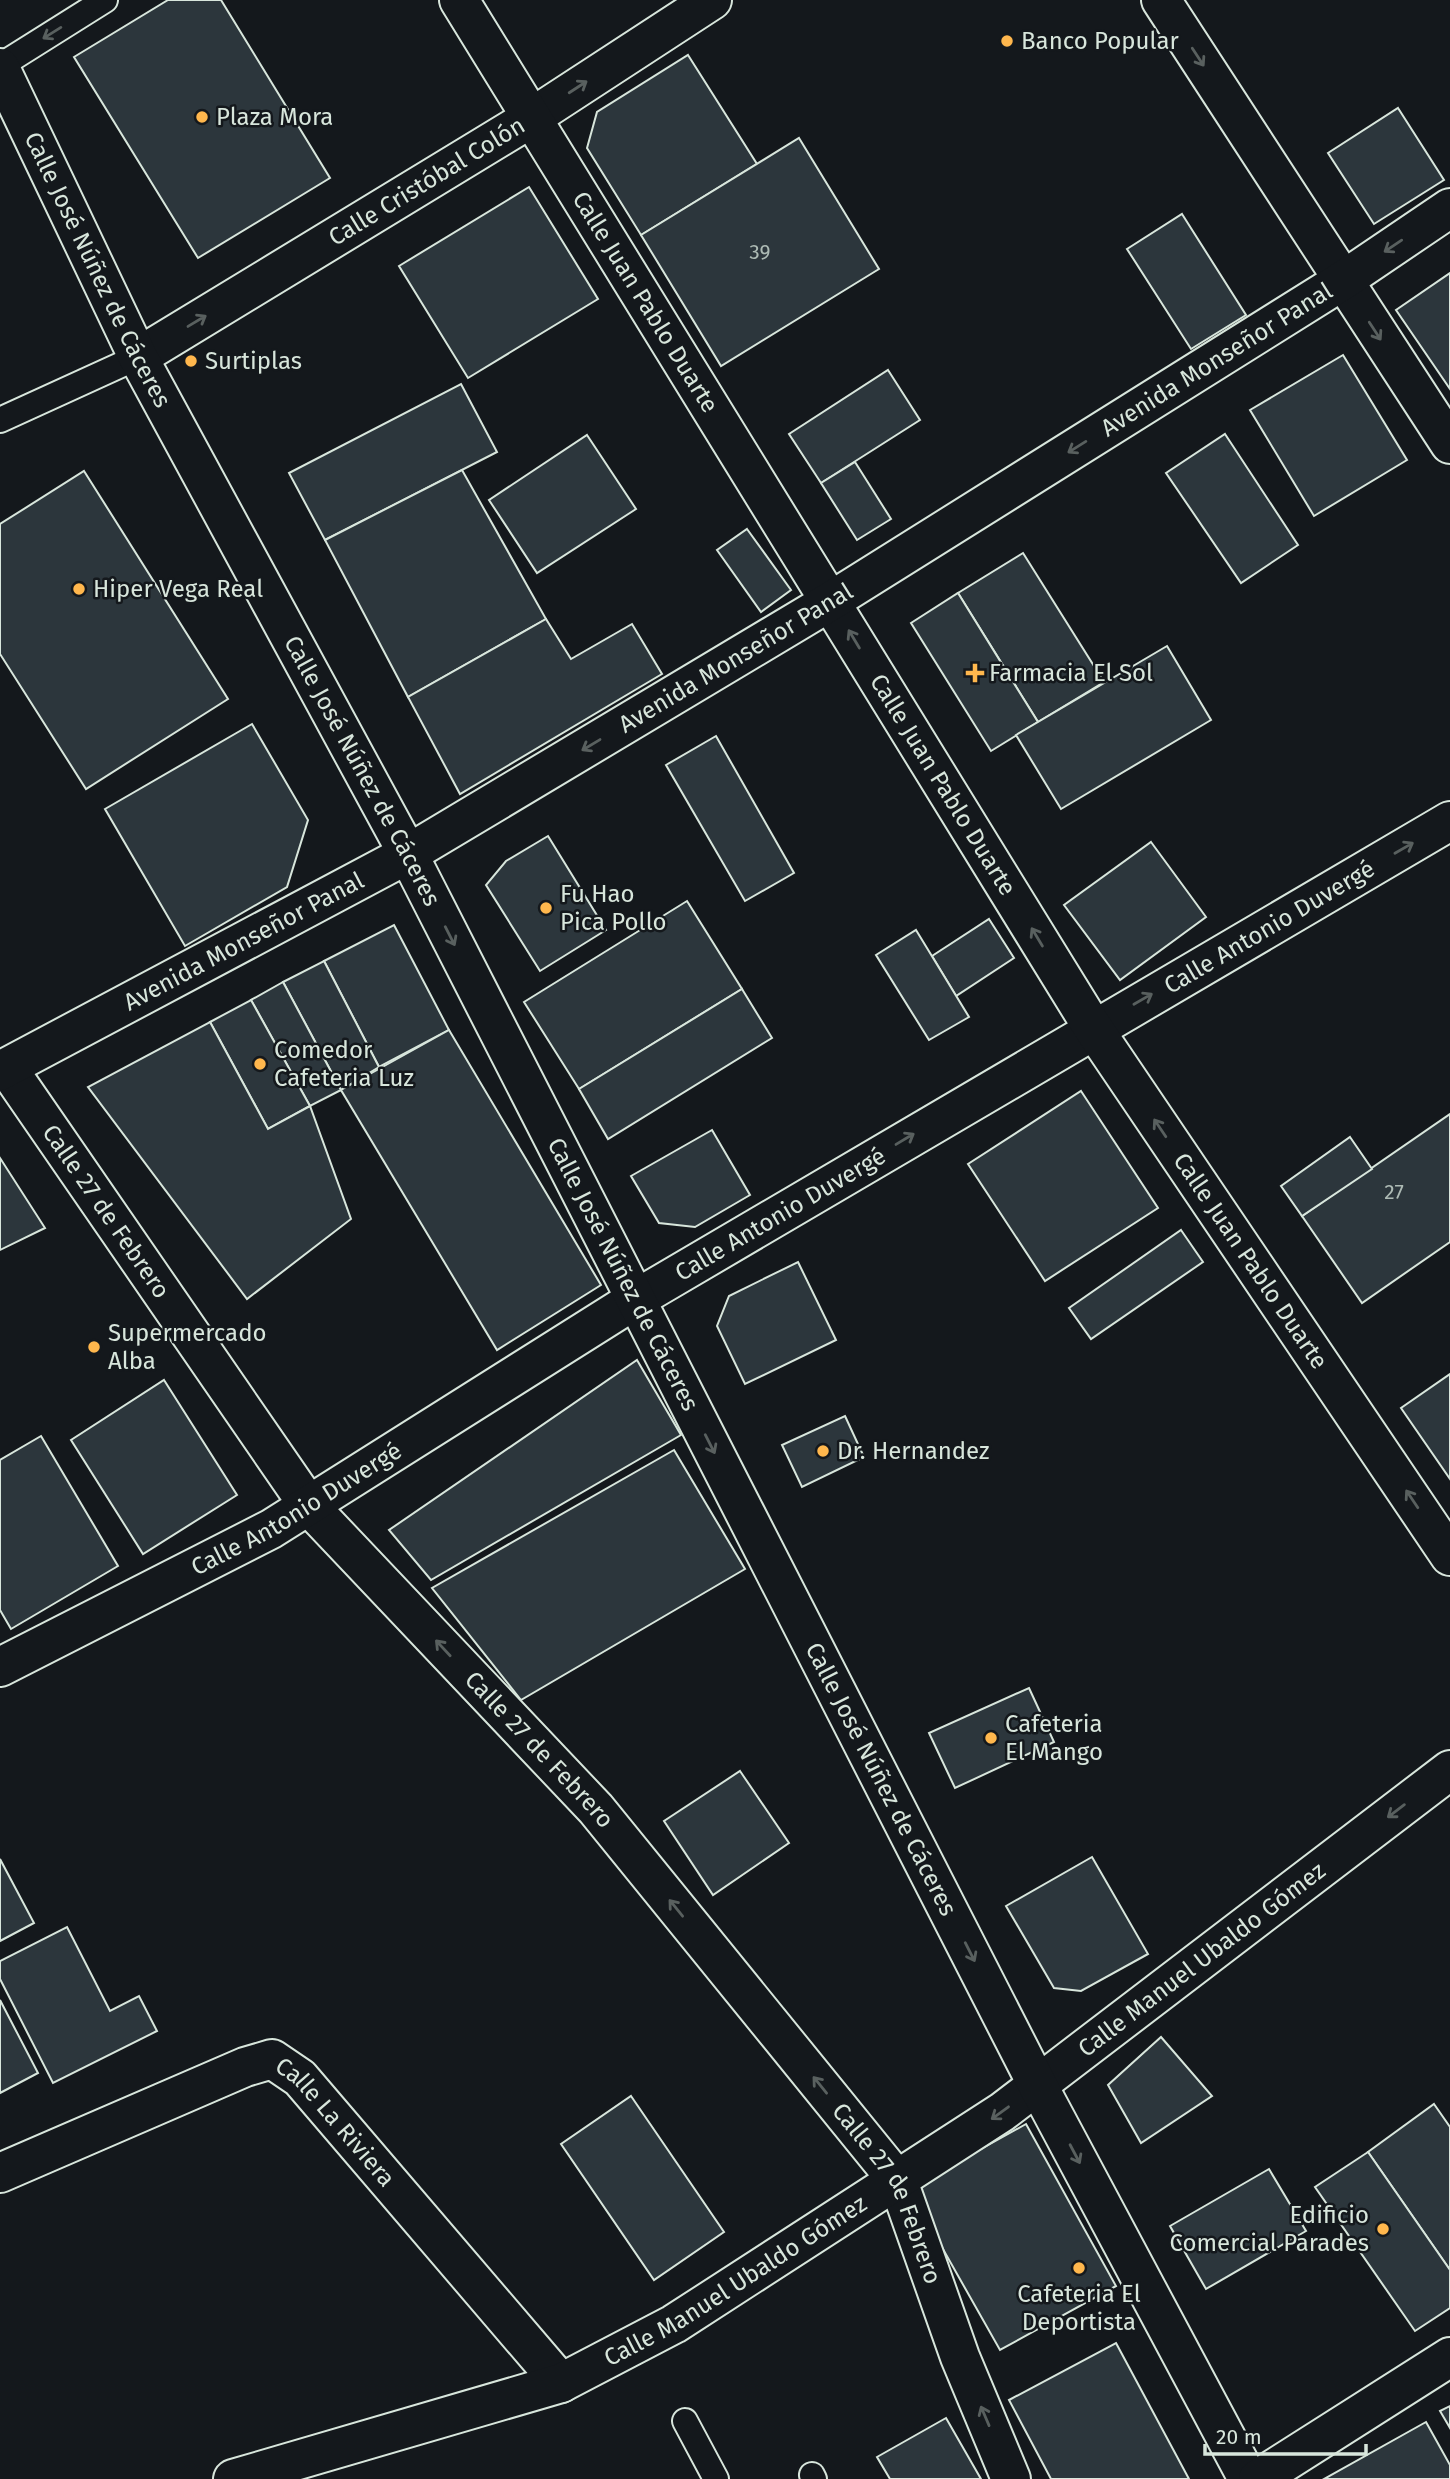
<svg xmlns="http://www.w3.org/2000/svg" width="1450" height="2479" font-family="'Fira Sans',sans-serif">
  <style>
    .building { fill: #2c363c; stroke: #d8e6dc; stroke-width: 2 }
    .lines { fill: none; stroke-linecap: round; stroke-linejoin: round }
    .service-casing { stroke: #d8e6dc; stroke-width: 28 }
    .minor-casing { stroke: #d8e6dc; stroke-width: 42 }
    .tertiary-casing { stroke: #d8e6dc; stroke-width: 42 }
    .secondary-casing { stroke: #d8e6dc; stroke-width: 42 }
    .service { stroke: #14181c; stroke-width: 24 }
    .minor { stroke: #14181c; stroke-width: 38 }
    .tertiary { stroke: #14181c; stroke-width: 38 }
    .secondary { stroke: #14181c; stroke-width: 38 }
    .oneway { stroke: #59605f }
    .poi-dot { fill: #ffb74d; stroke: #14181c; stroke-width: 2.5 }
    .labels { text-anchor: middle; stroke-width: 5; stroke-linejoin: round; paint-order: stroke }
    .number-label { font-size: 21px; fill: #adbab4 }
    .poi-label { font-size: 24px; fill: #d8e6dc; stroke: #14181c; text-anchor: start }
    .street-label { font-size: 24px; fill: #d8e6dc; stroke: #14181c }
  </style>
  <rect width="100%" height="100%" fill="#14181c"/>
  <!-- building -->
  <g class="building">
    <path d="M168,0H221L330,178L198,258L74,57Z"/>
    <path d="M688,55L757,164L641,235L587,148L597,112Z"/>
    <path d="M1398,108L1444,180L1374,224L1328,153Z"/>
    <path d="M799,138L879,269L721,366L641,235Z"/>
    <path d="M529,187L598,299L468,378L399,266Z"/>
    <path d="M1182,214L1246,315L1191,349L1127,249Z"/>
    <path d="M1450,273V389L1396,310Z"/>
    <path d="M1343,355L1407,460L1314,516L1250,410Z"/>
    <path d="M888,370L920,420L821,483L789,434Z"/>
    <path d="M461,384L497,452L325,540L289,473Z"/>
    <path d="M1225,434L1298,545L1241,583L1166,473Z"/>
    <path d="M587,435L636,509L537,573L489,500Z"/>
    <path d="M855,462L891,519L857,540L821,483Z"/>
    <path d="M462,470L546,619L408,697L325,540Z"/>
    <path d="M84,471L228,699L86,789L0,654V524Z"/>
    <path d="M747,529L791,590L761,612L717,550Z"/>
    <path d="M1023,553L1104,682L1038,722L958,593Z"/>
    <path d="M958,593L1038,722L991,751L911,623Z"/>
    <path d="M546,619L571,659L632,624L662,674L460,794L408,697Z"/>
    <path d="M1167,646L1211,720L1061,809L1016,735Z"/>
    <path d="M252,724L308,820L287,887L185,946L105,809Z"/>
    <path d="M716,736L794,873L745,901L666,765Z"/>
    <path d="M548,836L606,930L540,971L486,885L506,861Z"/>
    <path d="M1151,842L1206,917L1120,980L1064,905Z"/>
    <path d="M687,901L742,989L579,1089L524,1002Z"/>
    <path d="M989,919L1014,958L956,996L932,956Z"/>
    <path d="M394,925L449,1030L379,1067L324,961Z"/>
    <path d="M916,930L969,1017L929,1040L876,955Z"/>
    <path d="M324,961L379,1067L341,1090L283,982Z"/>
    <path d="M283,982L341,1090L310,1106L251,1000Z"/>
    <path d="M742,989L772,1038L608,1139L579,1089Z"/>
    <path d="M251,1000L310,1106L268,1129L210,1022Z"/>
    <path d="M210,1022L268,1129L310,1106L351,1219L247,1299L88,1087Z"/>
    <path d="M449,1030L601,1285L497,1350L341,1090Z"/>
    <path d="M1081,1091L1158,1208L1045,1281L968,1164Z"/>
    <path d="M1450,1114V1242L1362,1303L1302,1216Z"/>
    <path d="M712,1130L750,1195L695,1227L659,1223L631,1176Z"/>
    <path d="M1350,1137L1372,1169L1302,1216L1281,1186Z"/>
    <path d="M0,1158L45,1228L0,1250Z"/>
    <path d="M1181,1230L1203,1262L1091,1339L1069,1308Z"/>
    <path d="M798,1262L836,1340L745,1384L717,1326L729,1296Z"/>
    <path d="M637,1360L681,1435L431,1580L389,1530Z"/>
    <path d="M1450,1374V1479L1401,1408Z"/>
    <path d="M164,1380L237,1495L143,1554L71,1440Z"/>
    <path d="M845,1416L864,1457L802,1487L782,1445Z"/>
    <path d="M41,1436L118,1566L11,1629L0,1610V1460Z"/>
    <path d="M674,1450L745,1569L521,1700L432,1588Z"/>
    <path d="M1029,1688L1054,1742L955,1788L929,1733Z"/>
    <path d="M740,1771L789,1843L713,1895L664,1821Z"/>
    <path d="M1092,1857L1148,1954L1081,1991L1054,1988L1006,1906Z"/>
    <path d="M0,1859L34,1923L0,1941Z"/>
    <path d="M67,1927L110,2011L139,1996L157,2031L53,2083L0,1979V1961Z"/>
    <path d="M0,2000L38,2073L0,2093Z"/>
    <path d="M1161,2037L1212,2096L1141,2143L1108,2085Z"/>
    <path d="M631,2096L724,2232L654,2280L561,2144Z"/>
    <path d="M1434,2104L1450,2127V2270L1368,2152Z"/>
    <path d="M1026,2124L1116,2286L1000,2350L909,2189Z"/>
    <path d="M1368,2152L1450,2270V2308L1415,2331L1315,2187Z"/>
    <path d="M1269,2169L1306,2231L1206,2289L1170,2226Z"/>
    <path d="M1116,2343L1189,2479H1051L1009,2400Z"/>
    <path d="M1450,2406V2428L1440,2411Z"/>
    <path d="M946,2418L981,2479H890L877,2457Z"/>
    <path d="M1426,2422L1450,2465V2479H1324Z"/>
  </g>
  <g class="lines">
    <!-- service casing -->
    <g class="service-casing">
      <g id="service">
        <path d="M0,66L105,0"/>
        <path d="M0,420L138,357"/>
        <path d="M685,2421L716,2479"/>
        <path d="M812,2475L814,2479"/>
      </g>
    </g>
    <!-- minor casing -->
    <g class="minor-casing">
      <g id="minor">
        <path d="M1161,0L1450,444"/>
        <path id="s1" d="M8,1069L309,1506L596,1809L898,2181L960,2357L1011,2479"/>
        <path id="s2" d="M0,1667L271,1529L636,1299L1450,821"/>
        <path id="s3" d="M0,2173L245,2067L272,2059L300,2078L561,2383"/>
        <path id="s4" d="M233,2479L561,2383L674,2324L1002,2112L1450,1770"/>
      </g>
    </g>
    <!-- tertiary casing -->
    <g class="tertiary-casing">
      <g id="tertiary">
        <path id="s5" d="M138,357L531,118L712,0"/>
      </g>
    </g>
    <!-- secondary casing -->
    <g class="secondary-casing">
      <g id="secondary">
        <path id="s6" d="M459,0L1093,1028L1450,1556"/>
        <path id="s7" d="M0,68L138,357L408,854L1037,2084L1248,2479"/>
        <path id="s8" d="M0,1071L408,854L831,601L1342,281L1450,208"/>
        <path d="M1258,2479L1450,2357"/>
      </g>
    </g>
    <!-- service -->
    <use href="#service" class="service"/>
    <!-- minor -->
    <use href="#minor" class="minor"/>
    <!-- tertiary -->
    <use href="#tertiary" class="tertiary"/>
    <!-- secondary -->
    <use href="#secondary" class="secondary"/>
  </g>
  <!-- one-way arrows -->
  <defs><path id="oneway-shaft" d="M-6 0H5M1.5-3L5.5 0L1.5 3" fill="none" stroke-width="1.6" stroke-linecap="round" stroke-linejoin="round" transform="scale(1.75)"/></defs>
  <g class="oneway">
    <use href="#oneway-shaft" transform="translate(52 33) rotate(148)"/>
    <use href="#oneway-shaft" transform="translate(1198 57) rotate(57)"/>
    <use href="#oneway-shaft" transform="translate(578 87) rotate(-33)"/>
    <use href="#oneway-shaft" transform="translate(1393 246) rotate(146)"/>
    <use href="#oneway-shaft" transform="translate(197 321) rotate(-31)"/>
    <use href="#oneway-shaft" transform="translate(1375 331) rotate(57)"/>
    <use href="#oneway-shaft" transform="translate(1077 447) rotate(148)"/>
    <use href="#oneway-shaft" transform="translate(854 639) rotate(-121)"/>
    <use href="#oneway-shaft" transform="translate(591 745) rotate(149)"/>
    <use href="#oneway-shaft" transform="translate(1404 848) rotate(-30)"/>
    <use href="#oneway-shaft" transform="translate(450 936) rotate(63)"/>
    <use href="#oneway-shaft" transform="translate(1037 937) rotate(-121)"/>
    <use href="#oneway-shaft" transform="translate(1143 999) rotate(-30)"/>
    <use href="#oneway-shaft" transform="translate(1160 1128) rotate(-124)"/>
    <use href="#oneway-shaft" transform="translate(905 1139) rotate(-31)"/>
    <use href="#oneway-shaft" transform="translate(710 1444) rotate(63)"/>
    <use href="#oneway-shaft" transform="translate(1412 1499) rotate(-124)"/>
    <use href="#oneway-shaft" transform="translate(443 1648) rotate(-133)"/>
    <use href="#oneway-shaft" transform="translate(1396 1811) rotate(143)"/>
    <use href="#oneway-shaft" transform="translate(676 1908) rotate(-129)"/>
    <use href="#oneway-shaft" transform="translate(970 1952) rotate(63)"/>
    <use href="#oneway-shaft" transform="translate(820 2085) rotate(-129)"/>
    <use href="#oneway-shaft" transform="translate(1000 2113) rotate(144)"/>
    <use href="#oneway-shaft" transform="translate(1075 2154) rotate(62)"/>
    <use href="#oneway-shaft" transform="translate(985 2416) rotate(-113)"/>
  </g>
  <!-- markers -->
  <g class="poi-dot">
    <circle cx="1007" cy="41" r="7"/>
    <circle cx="202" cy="117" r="7"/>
    <circle cx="191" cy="361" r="7"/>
    <circle cx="79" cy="589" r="7"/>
    <path d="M971.5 662.5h7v7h7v7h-7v7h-7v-7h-7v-7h7z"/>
    <circle cx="546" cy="908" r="7"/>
    <circle cx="260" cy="1064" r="7"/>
    <circle cx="94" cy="1347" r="7"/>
    <circle cx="823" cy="1451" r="7"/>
    <circle cx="991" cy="1738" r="7"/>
    <circle cx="1383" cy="2229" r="7"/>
    <circle cx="1079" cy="2268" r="7"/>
  </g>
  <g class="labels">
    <!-- number labels -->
    <g class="number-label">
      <text x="760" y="259">39</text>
      <text x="1394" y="1199">27</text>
    </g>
    <!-- poi labels -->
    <g class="poi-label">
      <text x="1021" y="49">Banco Popular</text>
      <text x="216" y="125">Plaza Mora</text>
      <text x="205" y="369">Surtiplas</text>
      <text x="93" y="597">Hiper Vega Real</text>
      <text x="989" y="681">Farmacia El Sol</text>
      <text x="560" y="902">Fu Hao<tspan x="560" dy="28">Pica Pollo</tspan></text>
      <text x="274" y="1058">Comedor<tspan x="274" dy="28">Cafeteria Luz</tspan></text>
      <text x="108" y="1341">Supermercado<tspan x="108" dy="28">Alba</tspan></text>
      <text x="837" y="1459">Dr. Hernandez</text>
      <text x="1005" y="1732">Cafeteria<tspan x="1005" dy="28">El Mango</tspan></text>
      <text x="1369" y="2223" text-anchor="end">Edificio<tspan x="1369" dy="28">Comercial Parades</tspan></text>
      <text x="1079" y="2302" text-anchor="middle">Cafeteria El<tspan x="1079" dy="28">Deportista</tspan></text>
    </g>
    <!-- street labels -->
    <g class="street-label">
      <text dy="8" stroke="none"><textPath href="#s5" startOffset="338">Calle Cristóbal Colón</textPath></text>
      <text dy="8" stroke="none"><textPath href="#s7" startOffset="224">Calle José Núñez de Cáceres</textPath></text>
      <text dy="8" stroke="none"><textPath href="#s6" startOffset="355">Calle Juan Pablo Duarte</textPath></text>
      <text dy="8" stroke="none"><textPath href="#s8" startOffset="1410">Avenida Monseñor Panal</textPath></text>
      <text dy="8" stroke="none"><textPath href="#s8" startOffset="844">Avenida Monseñor Panal</textPath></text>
      <text dy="8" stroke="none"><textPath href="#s7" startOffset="791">Calle José Núñez de Cáceres</textPath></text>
      <text dy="8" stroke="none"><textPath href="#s6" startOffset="922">Calle Juan Pablo Duarte</textPath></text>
      <text dy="8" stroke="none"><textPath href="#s2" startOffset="1470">Calle Antonio Duvergé</textPath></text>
      <text dy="8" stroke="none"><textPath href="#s8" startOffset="276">Avenida Monseñor Panal</textPath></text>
      <text dy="8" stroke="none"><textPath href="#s1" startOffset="173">Calle 27 de Febrero</textPath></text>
      <text dy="8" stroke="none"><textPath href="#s2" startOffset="903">Calle Antonio Duvergé</textPath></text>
      <text dy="8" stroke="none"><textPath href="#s6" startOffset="1489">Calle Juan Pablo Duarte</textPath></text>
      <text dy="8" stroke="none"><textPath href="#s7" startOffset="1358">Calle José Núñez de Cáceres</textPath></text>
      <text dy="8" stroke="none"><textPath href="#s2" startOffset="336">Calle Antonio Duvergé</textPath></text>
      <text dy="8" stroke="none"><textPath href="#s1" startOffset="866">Calle 27 de Febrero</textPath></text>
      <text dy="8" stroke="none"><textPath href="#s7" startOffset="1925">Calle José Núñez de Cáceres</textPath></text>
      <text dy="8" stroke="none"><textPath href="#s4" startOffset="1111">Calle Manuel Ubaldo Gómez</textPath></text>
      <text dy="8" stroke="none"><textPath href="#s3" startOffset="385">Calle La Riviera</textPath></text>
      <text dy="8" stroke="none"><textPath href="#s1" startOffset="1433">Calle 27 de Febrero</textPath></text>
      <text dy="8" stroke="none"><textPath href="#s4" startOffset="544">Calle Manuel Ubaldo Gómez</textPath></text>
    </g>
  </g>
  <!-- scale -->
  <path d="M1205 2444v10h161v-10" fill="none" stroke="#d8e6dc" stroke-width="3.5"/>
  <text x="1216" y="2444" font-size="21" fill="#d8e6dc" stroke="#14181c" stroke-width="5" paint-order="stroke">20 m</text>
</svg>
